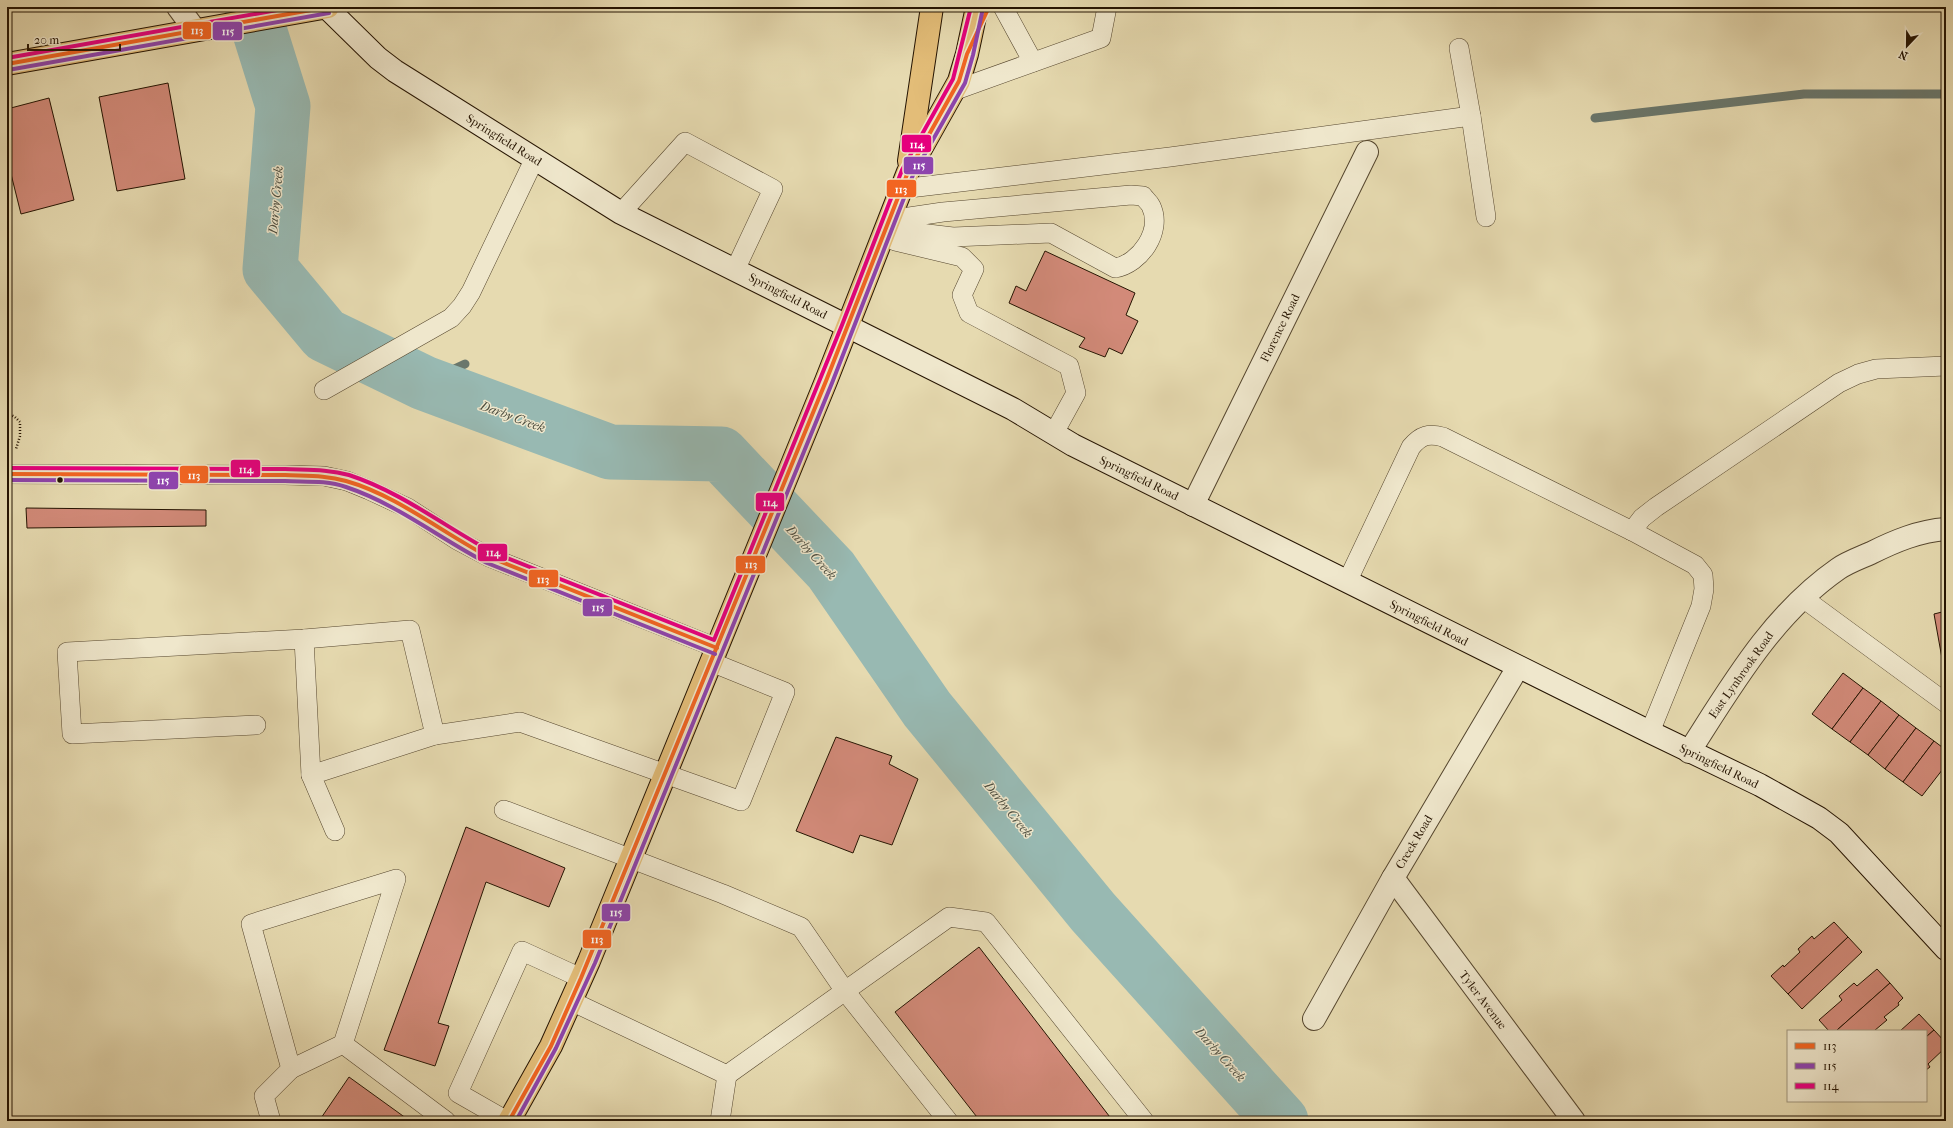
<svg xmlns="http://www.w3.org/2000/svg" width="1953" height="1128" font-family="'IM FELL French Canon',serif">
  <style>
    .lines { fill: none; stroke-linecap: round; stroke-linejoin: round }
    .stream { stroke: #6a776c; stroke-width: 9 }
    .river { stroke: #98b9b2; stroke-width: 55 }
    .building { fill: #d28a79; stroke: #251402 }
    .lane-casing { stroke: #55462e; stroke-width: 20 }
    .street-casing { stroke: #55462e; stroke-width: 24 }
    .secondary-casing { stroke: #251402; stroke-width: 24 }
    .primary-casing { stroke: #251402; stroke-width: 24 }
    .path { stroke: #251402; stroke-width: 2.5; stroke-dasharray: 1 2; stroke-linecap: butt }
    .lane { stroke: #efe7cc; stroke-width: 19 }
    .street { stroke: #efe7cc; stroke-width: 22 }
    .secondary { stroke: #efe7cc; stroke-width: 22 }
    .primary { stroke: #e3bd78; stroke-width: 22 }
    .bus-1-casing { stroke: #efe7cc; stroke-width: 7 }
    .bus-2-casing { stroke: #efe7cc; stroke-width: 7 }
    .bus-3-casing { stroke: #efe7cc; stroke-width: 7 }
    .bus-1 { stroke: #f26522; stroke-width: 4 }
    .bus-2 { stroke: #8e44ad; stroke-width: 4 }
    .bus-3 { stroke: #e5007d; stroke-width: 4 }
    .bus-dot { fill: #251402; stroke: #efe7cc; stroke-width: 1.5 }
    .labels { text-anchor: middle; stroke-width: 3; stroke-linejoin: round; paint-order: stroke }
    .street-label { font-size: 12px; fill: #251402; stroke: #efe7cc }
    .water-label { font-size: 13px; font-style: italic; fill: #4d4e40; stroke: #efe7cc }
    .line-badge { stroke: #efe7cc; stroke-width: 1.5 }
    .badge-label { font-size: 11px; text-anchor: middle; font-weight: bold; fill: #fff }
  </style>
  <rect width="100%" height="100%" fill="#e6dab0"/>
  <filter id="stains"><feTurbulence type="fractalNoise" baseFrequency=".005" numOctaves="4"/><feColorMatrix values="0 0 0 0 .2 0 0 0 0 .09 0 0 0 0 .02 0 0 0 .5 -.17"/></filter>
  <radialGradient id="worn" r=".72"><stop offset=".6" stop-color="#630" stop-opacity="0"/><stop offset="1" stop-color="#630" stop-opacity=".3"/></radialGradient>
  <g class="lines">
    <!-- stream -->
    <g class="stream">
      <path d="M1595,118L1804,94H1946"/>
      <path d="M424,383L465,364"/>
    </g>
    <!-- river -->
    <path class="river" d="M252,7L283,106L270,269L325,335L424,383L610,452L721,454L831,570L927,709L1093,912L1281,1121"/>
  </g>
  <!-- building -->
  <g class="building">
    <path d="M168,83L185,179L117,191L99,97Z"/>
    <path d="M49,98L74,200L21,214L7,158V109Z"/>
    <path d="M1045,251L1135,293L1126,315L1138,321L1122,354L1109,348L1105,357L1079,347L1085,338L1009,303L1016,286L1026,291Z"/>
    <path d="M26,508L206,510V526L27,528Z"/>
    <path d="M1946,611V663L1943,664L1934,614Z"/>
    <path d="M1843,673L1863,688L1832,729L1812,714Z"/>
    <path d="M1863,688L1881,701L1850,742L1832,729Z"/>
    <path d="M1881,701L1899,715L1868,755L1850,742Z"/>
    <path d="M1899,715L1916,728L1885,769L1868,755Z"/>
    <path d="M1916,728L1934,741L1903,782L1885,769Z"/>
    <path d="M836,737L892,756L889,764L918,779L892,845L860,835L853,853L796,831Z"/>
    <path d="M1934,741L1946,750V765L1922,796L1903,782Z"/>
    <path d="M466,827L565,868L549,907L486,882L438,1023L449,1026L435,1066L384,1050Z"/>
    <path d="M1834,922L1848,937L1788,994L1771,976L1783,965L1784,967L1800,952L1798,949L1812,936L1814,939Z"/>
    <path d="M1848,937L1862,952L1802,1009L1788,994Z"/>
    <path d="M979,947L1113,1121H980L895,1012Z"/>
    <path d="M1877,969L1890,983L1836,1031H1829L1819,1020L1842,1000L1839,996L1854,983L1857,986Z"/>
    <path d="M1890,983L1903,998L1898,1003L1899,1005L1884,1017L1887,1020L1874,1031H1836Z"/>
    <path d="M1919,1014L1934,1030L1926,1037V1031H1900Z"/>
    <path d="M1934,1030L1946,1043V1047L1928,1064L1930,1067L1926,1070V1037Z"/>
    <path d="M349,1077L410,1121H319Z"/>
  </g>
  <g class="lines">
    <!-- lane casing -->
    <g class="lane-casing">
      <g id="lane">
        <path d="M1003,7L1033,62"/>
        <path d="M953,91L1101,38L1107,7"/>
        <path d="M1471,116L1486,217"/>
        <path d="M901,189L1170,157L1471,116L1459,48"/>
        <path d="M621,213L685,142L773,189L735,270"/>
        <path d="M886,229L953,237L1051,233L1115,268C1140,264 1163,231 1151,206C1149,202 1145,199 1143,196L1131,195L943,212L889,220"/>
        <path d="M895,241L962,257L974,269L962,295L969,313L1069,366L1076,393L1054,433"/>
        <path d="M324,390L451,318L462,306L471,292L534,160"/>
        <path d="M7,474L285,475L324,476L347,481L369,490L408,508L457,540L489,557L717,648"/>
        <path d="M1632,531L1642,518L1656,507L1839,383L1858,374L1876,369L1946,366"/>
        <path d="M1347,582L1411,447C1421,435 1429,433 1443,437L1632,531L1695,565L1703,575L1704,589L1701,606L1650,732"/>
        <path d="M1803,598L1946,703"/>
        <path d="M304,639L311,775"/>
        <path d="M256,725L72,734L67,652L304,639L410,630L435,735"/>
        <path d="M504,810L723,894L801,927L845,991L948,1121"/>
        <path d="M335,831L311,775L435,735L520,722L741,801L785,692L711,662"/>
        <path d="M571,1001L727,1075L720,1121"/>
        <path d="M291,1069L343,1044"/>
        <path d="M727,1075L949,917L986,922L1144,1121"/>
        <path d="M271,1121L264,1096L291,1069L251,924L396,879L343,1044L446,1121"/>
        <path d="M507,1121L458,1093L522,951L581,978"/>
      </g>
    </g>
    <!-- street casing -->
    <g class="street-casing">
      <g id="street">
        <path d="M178,7L195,30"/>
        <path d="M1193,505L1367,152"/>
        <path d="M1689,752C1732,685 1772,615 1838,569C1848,562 1860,558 1871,553C1895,541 1919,531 1946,529"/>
        <path d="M1393,878L1574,1121"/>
        <path d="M1314,1019L1393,878L1518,667"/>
      </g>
    </g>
    <!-- secondary casing -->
    <g class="secondary-casing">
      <path id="secondary" d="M326,7L378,58L395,71L621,213L1013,409L1073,445L1650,732L1760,785L1819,818L1839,833L1946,949"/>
    </g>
    <!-- primary casing -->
    <g class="primary-casing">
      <g id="primary">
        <path d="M7,64L328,7"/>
        <path d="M909,161L932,7"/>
        <path d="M509,1121L551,1046L589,961L826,381L908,172L959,81L967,54L977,7"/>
      </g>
    </g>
    <!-- path -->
    <path class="path" d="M7,413L15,417L20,422V436L16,449"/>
    <!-- lane -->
    <use href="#lane" class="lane"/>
    <!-- street -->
    <use href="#street" class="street"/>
    <!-- secondary -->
    <use href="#secondary" class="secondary"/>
    <!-- primary -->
    <use href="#primary" class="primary"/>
    <!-- bus-1 casing -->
    <g class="bus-1-casing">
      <g id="bus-1">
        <path d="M7,64L328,7"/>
        <path d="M7,474L285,475C306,476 326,475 346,481C396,495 443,533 489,557L717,648"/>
        <path d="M509,1121L551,1046L581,978L826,381L908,172L959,81L967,54L989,7"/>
      </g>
    </g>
    <!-- bus-2 casing -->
    <g class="bus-2-casing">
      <g id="bus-2">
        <path d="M8,70L329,13"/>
        <path d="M7,480L285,481C305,482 326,480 346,487C397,504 439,538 487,563L715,654"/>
        <path d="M516,1121L556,1048L595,963L832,383L913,175L965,83L973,55L983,8"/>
      </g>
    </g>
    <!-- bus-3 casing -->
    <g class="bus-3-casing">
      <g id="bus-3">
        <path d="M7,58L294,7"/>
        <path d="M7,468L285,469C307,470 328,469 349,475C401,492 444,526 492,552L714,640L842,325L902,170L953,79L971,7"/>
      </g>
    </g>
    <!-- bus-1 -->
    <use href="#bus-1" class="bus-1"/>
    <!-- bus-2 -->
    <use href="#bus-2" class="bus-2"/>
    <!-- bus-3 -->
    <use href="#bus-3" class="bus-3"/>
  </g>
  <!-- markers -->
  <circle class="bus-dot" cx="60" cy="480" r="3.5"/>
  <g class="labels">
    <!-- street labels -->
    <g class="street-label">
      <text transform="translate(504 140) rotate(32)" y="4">Springfield Road</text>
      <text transform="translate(788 296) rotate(27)" y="4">Springfield Road</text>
      <text transform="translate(1280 328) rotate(-64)" y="4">Florence Road</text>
      <text transform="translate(1139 478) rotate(26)" y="4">Springfield Road</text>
      <text transform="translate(1429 623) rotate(27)" y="4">Springfield Road</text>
      <text transform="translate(1741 675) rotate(-55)" y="4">East Lynbrook Road</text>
      <text transform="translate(1719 766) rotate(26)" y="4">Springfield Road</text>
      <text transform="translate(1414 842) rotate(-59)" y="4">Creek Road</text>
      <text transform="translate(1483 1000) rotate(53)" y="4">Tyler Avenue</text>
    </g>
    <!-- water labels -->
    <g class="water-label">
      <text transform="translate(275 200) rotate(-85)" y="5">Darby Creek</text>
      <text transform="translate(513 416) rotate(20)" y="5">Darby Creek</text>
      <text transform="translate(812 552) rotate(48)" y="5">Darby Creek</text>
      <text transform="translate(1009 809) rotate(51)" y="5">Darby Creek</text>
      <text transform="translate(1221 1054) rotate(48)" y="5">Darby Creek</text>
    </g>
  </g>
  <g class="line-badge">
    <rect x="182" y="21" width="30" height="19" rx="4" fill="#f26522"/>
    <rect x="212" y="21" width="31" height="20" rx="4" fill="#8e44ad"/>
    <rect x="901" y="134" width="31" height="19" rx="4" fill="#e5007d"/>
    <rect x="903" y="156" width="31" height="19" rx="4" fill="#8e44ad"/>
    <rect x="886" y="179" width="31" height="19" rx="4" fill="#f26522"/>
    <rect x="230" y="459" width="31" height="19" rx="4" fill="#e5007d"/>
    <rect x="179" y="465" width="30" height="19" rx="4" fill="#f26522"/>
    <rect x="148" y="471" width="31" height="19" rx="4" fill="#8e44ad"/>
    <rect x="755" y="492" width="30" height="20" rx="4" fill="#e5007d"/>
    <rect x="477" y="543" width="31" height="19" rx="4" fill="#e5007d"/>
    <rect x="735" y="555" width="31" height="19" rx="4" fill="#f26522"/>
    <rect x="528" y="569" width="31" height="19" rx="4" fill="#f26522"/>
    <rect x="582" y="598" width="31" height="19" rx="4" fill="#8e44ad"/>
    <rect x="601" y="903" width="30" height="19" rx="4" fill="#8e44ad"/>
    <rect x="582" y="929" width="30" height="20" rx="4" fill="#f26522"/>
  </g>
  <g class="badge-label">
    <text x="197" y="34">113</text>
    <text x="228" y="35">115</text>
    <text x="917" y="148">114</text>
    <text x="919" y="169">115</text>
    <text x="901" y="193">113</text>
    <text x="246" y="473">114</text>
    <text x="194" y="479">113</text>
    <text x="163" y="484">115</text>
    <text x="770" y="506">114</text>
    <text x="493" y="556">114</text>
    <text x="751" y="568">113</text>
    <text x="543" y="583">113</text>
    <text x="598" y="611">115</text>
    <text x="616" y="916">115</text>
    <text x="597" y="943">113</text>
  </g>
  <!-- margin -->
  <rect width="1953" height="1128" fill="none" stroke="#e6dab0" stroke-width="24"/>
  <rect x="8" y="8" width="1937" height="1112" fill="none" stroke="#251402" stroke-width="2"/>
  <rect x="12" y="12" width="1929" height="1104" fill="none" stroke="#251402"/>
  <!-- legend -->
  <rect x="1787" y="1030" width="140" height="72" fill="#efe7cc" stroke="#9e937b"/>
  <rect x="1795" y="1043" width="20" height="6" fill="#f26522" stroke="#9e937b"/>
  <text x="1823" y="1050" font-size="12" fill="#251402">113</text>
  <rect x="1795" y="1063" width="20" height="6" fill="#8e44ad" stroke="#9e937b"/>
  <text x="1823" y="1070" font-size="12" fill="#251402">115</text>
  <rect x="1795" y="1083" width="20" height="6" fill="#e5007d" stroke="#9e937b"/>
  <text x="1823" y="1090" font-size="12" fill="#251402">114</text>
  <!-- north arrow -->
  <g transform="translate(1907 46) rotate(202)" stroke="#efe7cc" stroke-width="3" paint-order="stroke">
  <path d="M0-3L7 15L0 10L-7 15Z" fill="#251402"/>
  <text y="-6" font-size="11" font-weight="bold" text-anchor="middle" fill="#251402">N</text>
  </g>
  <!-- scale -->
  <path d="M28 44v6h92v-6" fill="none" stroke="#251402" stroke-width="2"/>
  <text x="34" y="44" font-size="12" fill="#251402" stroke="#efe7cc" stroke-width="3" paint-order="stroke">20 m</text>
  <rect width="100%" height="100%" filter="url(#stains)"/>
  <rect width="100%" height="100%" fill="url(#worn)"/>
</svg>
